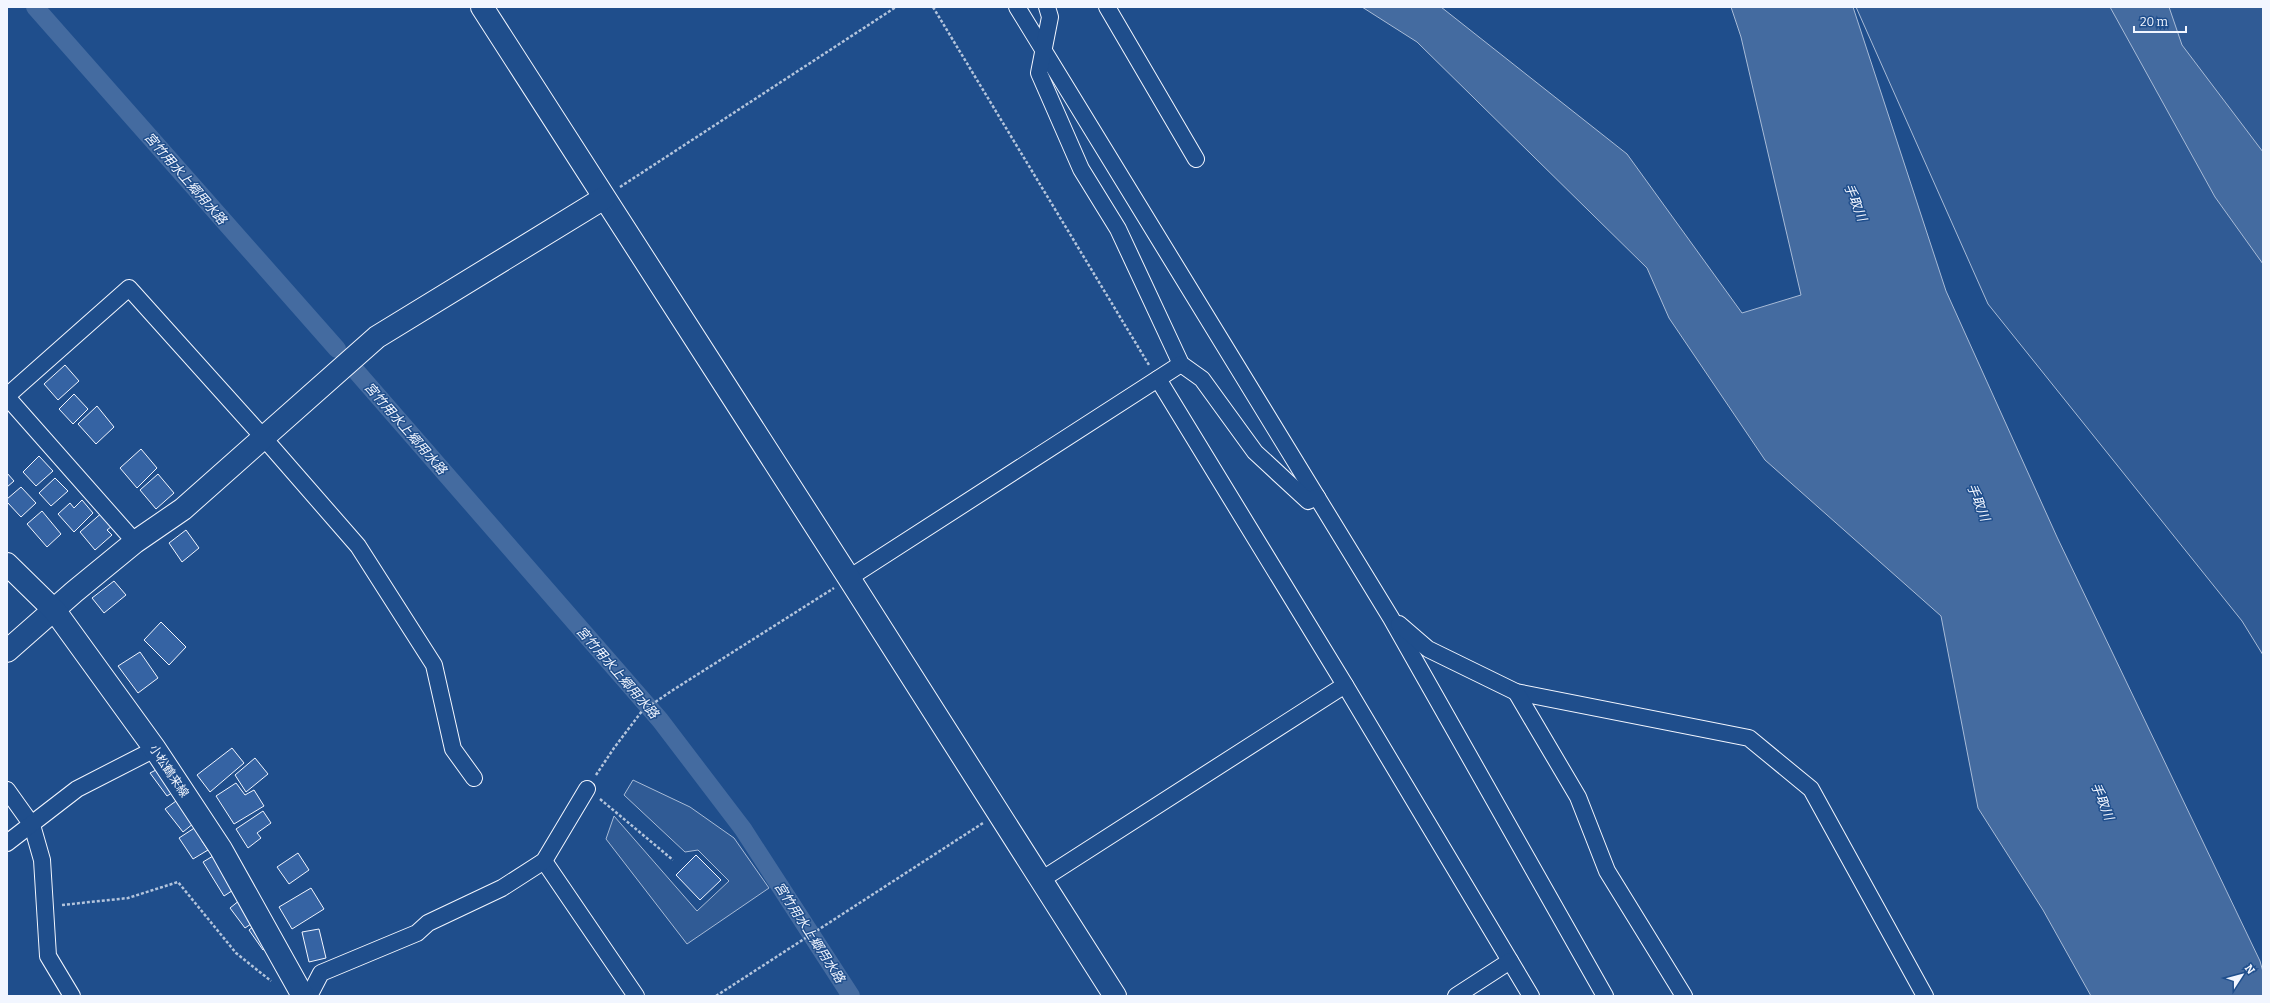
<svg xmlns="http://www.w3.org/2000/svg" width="2270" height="1003" font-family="Bitter,'Noto Sans JP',serif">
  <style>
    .built { fill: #305b95; stroke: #a8bbd7 }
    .water { fill: #446ba0; stroke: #a8bbd7 }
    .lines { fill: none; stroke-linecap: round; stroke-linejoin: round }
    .canal { stroke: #446ba0; stroke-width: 18 }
    .building { fill: #3563a3; stroke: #f2f6ff }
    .street-casing { stroke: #f2f6ff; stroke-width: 18 }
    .secondary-casing { stroke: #f2f6ff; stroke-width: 24 }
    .primary-casing { stroke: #f2f6ff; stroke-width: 24 }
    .path { stroke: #b3c4dc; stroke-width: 2.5; stroke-dasharray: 3 2; stroke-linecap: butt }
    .street { stroke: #1f4e8c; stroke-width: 16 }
    .secondary { stroke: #1f4e8c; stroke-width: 22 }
    .primary { stroke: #1f4e8c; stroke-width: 22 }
    .labels { text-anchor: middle; stroke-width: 3; stroke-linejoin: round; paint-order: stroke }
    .street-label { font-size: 12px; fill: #f2f6ff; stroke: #1f4e8c }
    .water-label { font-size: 13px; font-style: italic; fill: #f2f6ff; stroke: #1f4e8c }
  </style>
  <rect width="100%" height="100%" fill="#1f4e8c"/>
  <!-- built -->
  <g class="built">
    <path d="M1856,7H2263V655L2242,621L1988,304Z"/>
    <path d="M633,780L690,807L734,838L769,888L687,944L606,839L614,816L697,911L729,881L698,850L685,852L624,795Z"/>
  </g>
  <!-- water -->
  <g class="water">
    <path d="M1362,7H1441L1627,154L1742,313L1801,295L1741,37L1731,7H1853L1946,291L2057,537L2260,961L2263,972V996H2091L2043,910L1978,808L1941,616L1765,460L1669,318L1647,268L1417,42Z"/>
    <path d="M2110,7H2169L2182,45L2263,152V264L2215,197Z"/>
  </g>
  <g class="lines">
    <!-- canal -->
    <g class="canal">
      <path d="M35,7L337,349"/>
      <path d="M356,371L660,720L743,829L851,996"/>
    </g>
  </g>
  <!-- building -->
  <g class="building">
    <path d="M65,365L79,381L58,400L44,384Z"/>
    <path d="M74,394L88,409L73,424L59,409Z"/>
    <path d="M97,406L114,427L96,444L78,424Z"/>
    <path d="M141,449L157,468L137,488L120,468Z"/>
    <path d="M39,456L53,471L36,486L23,472Z"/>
    <path d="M7,473L14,481L7,487Z"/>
    <path d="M158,474L174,493L156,509L140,490Z"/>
    <path d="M55,478L68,491L51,506L39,493Z"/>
    <path d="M21,487L36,503L21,517L7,502V499Z"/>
    <path d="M82,500L93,513L74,532L58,514L70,503L74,508Z"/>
    <path d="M105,510L116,523L107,530L112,535L95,550L80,532Z"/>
    <path d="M42,511L61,534L47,547L27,524Z"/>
    <path d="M186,530L199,548L182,562L169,543Z"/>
    <path d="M114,581L126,595L104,613L92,598Z"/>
    <path d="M161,622L186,647L169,665L144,640Z"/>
    <path d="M140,652L158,678L138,693L118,666Z"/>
    <path d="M232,748L244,763L210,792L197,775Z"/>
    <path d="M255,758L268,774L246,792L235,775Z"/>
    <path d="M162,767L178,789L167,796L150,773Z"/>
    <path d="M236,783L245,795L254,790L264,806L234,824L216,796Z"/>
    <path d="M183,796L200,818L183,832L165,809Z"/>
    <path d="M263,811L271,823L257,833L261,838L248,848L236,829Z"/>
    <path d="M202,823L210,836L202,841L208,850L193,859L179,838Z"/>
    <path d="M218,853L238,887L224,896L203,862Z"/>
    <path d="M298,853L309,870L289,884L277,867Z"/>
    <path d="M696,855L721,880L700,900L676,875Z"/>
    <path d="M311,888L324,909L292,929L279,907Z"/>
    <path d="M245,896L260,918L245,928L230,908Z"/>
    <path d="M258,923L272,944L263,950L249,930Z"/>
    <path d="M319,929L326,958L309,962L302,932Z"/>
  </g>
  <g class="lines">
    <!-- street casing -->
    <g class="street-casing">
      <g id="street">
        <path d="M1017,7L1391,618L1605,996"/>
        <path d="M1047,7L1050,17L1039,73L1081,169L1118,229L1181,364L1202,379L1255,452L1308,501L1317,497"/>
        <path d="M1107,7L1196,159"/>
        <path d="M1158,379L1345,685L1531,996"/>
        <path d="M7,396L129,288L263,437L358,546L434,665L453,749L474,778"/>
        <path d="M7,397L135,542"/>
        <path d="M849,578L1181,364"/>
        <path d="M1399,624L1428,649L1516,692L1749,738L1811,789L1925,996"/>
        <path d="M1516,692L1578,797L1607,871L1684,996"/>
        <path d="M7,790L32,825L42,860L48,956L72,996"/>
        <path d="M7,843L77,789L155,749"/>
        <path d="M544,861L636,996"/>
        <path d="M1041,880L1345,685"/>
        <path d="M309,996L321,973L417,933L428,923L502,888L544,861L587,789"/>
        <path d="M1456,996L1510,961"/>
      </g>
    </g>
    <!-- secondary casing -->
    <g class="secondary-casing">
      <g id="secondary">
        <path d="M482,7L849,578L1115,996"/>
        <path d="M7,651L74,592L135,542L183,509L377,337L604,198"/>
      </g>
    </g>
    <!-- primary casing -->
    <g class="primary-casing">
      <path id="primary" d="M7,564L55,611L155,749L221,849L303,996"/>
    </g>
    <!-- path -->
    <g class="path">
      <path d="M933,7L1149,365"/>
      <path d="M620,187L896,7"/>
      <path d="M596,775L614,748L642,711L673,690L834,588"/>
      <path d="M600,799L673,860"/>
      <path d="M62,905L128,898L178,882L236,953L271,981"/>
      <path d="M716,996L983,823"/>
    </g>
    <!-- street -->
    <use href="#street" class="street"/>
    <!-- secondary -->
    <use href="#secondary" class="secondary"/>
    <!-- primary -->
    <use href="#primary" class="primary"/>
  </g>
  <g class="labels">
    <!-- street labels -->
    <g class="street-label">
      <text transform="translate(169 771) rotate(56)" y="4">小松鶴来線</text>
    </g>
    <!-- water labels -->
    <g class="water-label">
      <text transform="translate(186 178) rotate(49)" y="5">宮竹用水上郷用水路</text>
      <text transform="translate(1856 202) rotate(68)" y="5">手取川</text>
      <text transform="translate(406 428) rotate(49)" y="5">宮竹用水上郷用水路</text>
      <text transform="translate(1979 502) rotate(68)" y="5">手取川</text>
      <text transform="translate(618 672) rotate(49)" y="5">宮竹用水上郷用水路</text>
      <text transform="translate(2103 801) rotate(68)" y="5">手取川</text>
      <text transform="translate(810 932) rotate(57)" y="5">宮竹用水上郷用水路</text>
    </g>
  </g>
  <!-- border -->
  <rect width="2270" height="1003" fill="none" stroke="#f2f6ff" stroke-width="16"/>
  <!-- north arrow -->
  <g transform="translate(2242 975) rotate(54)" stroke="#1f4e8c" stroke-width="3" paint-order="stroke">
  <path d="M0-3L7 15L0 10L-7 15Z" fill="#f2f6ff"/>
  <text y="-6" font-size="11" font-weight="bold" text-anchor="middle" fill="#f2f6ff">N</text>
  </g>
  <!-- scale -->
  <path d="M2134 26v6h52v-6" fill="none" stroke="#f2f6ff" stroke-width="2"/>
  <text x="2140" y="26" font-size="12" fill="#f2f6ff" stroke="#1f4e8c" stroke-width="3" paint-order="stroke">20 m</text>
</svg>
